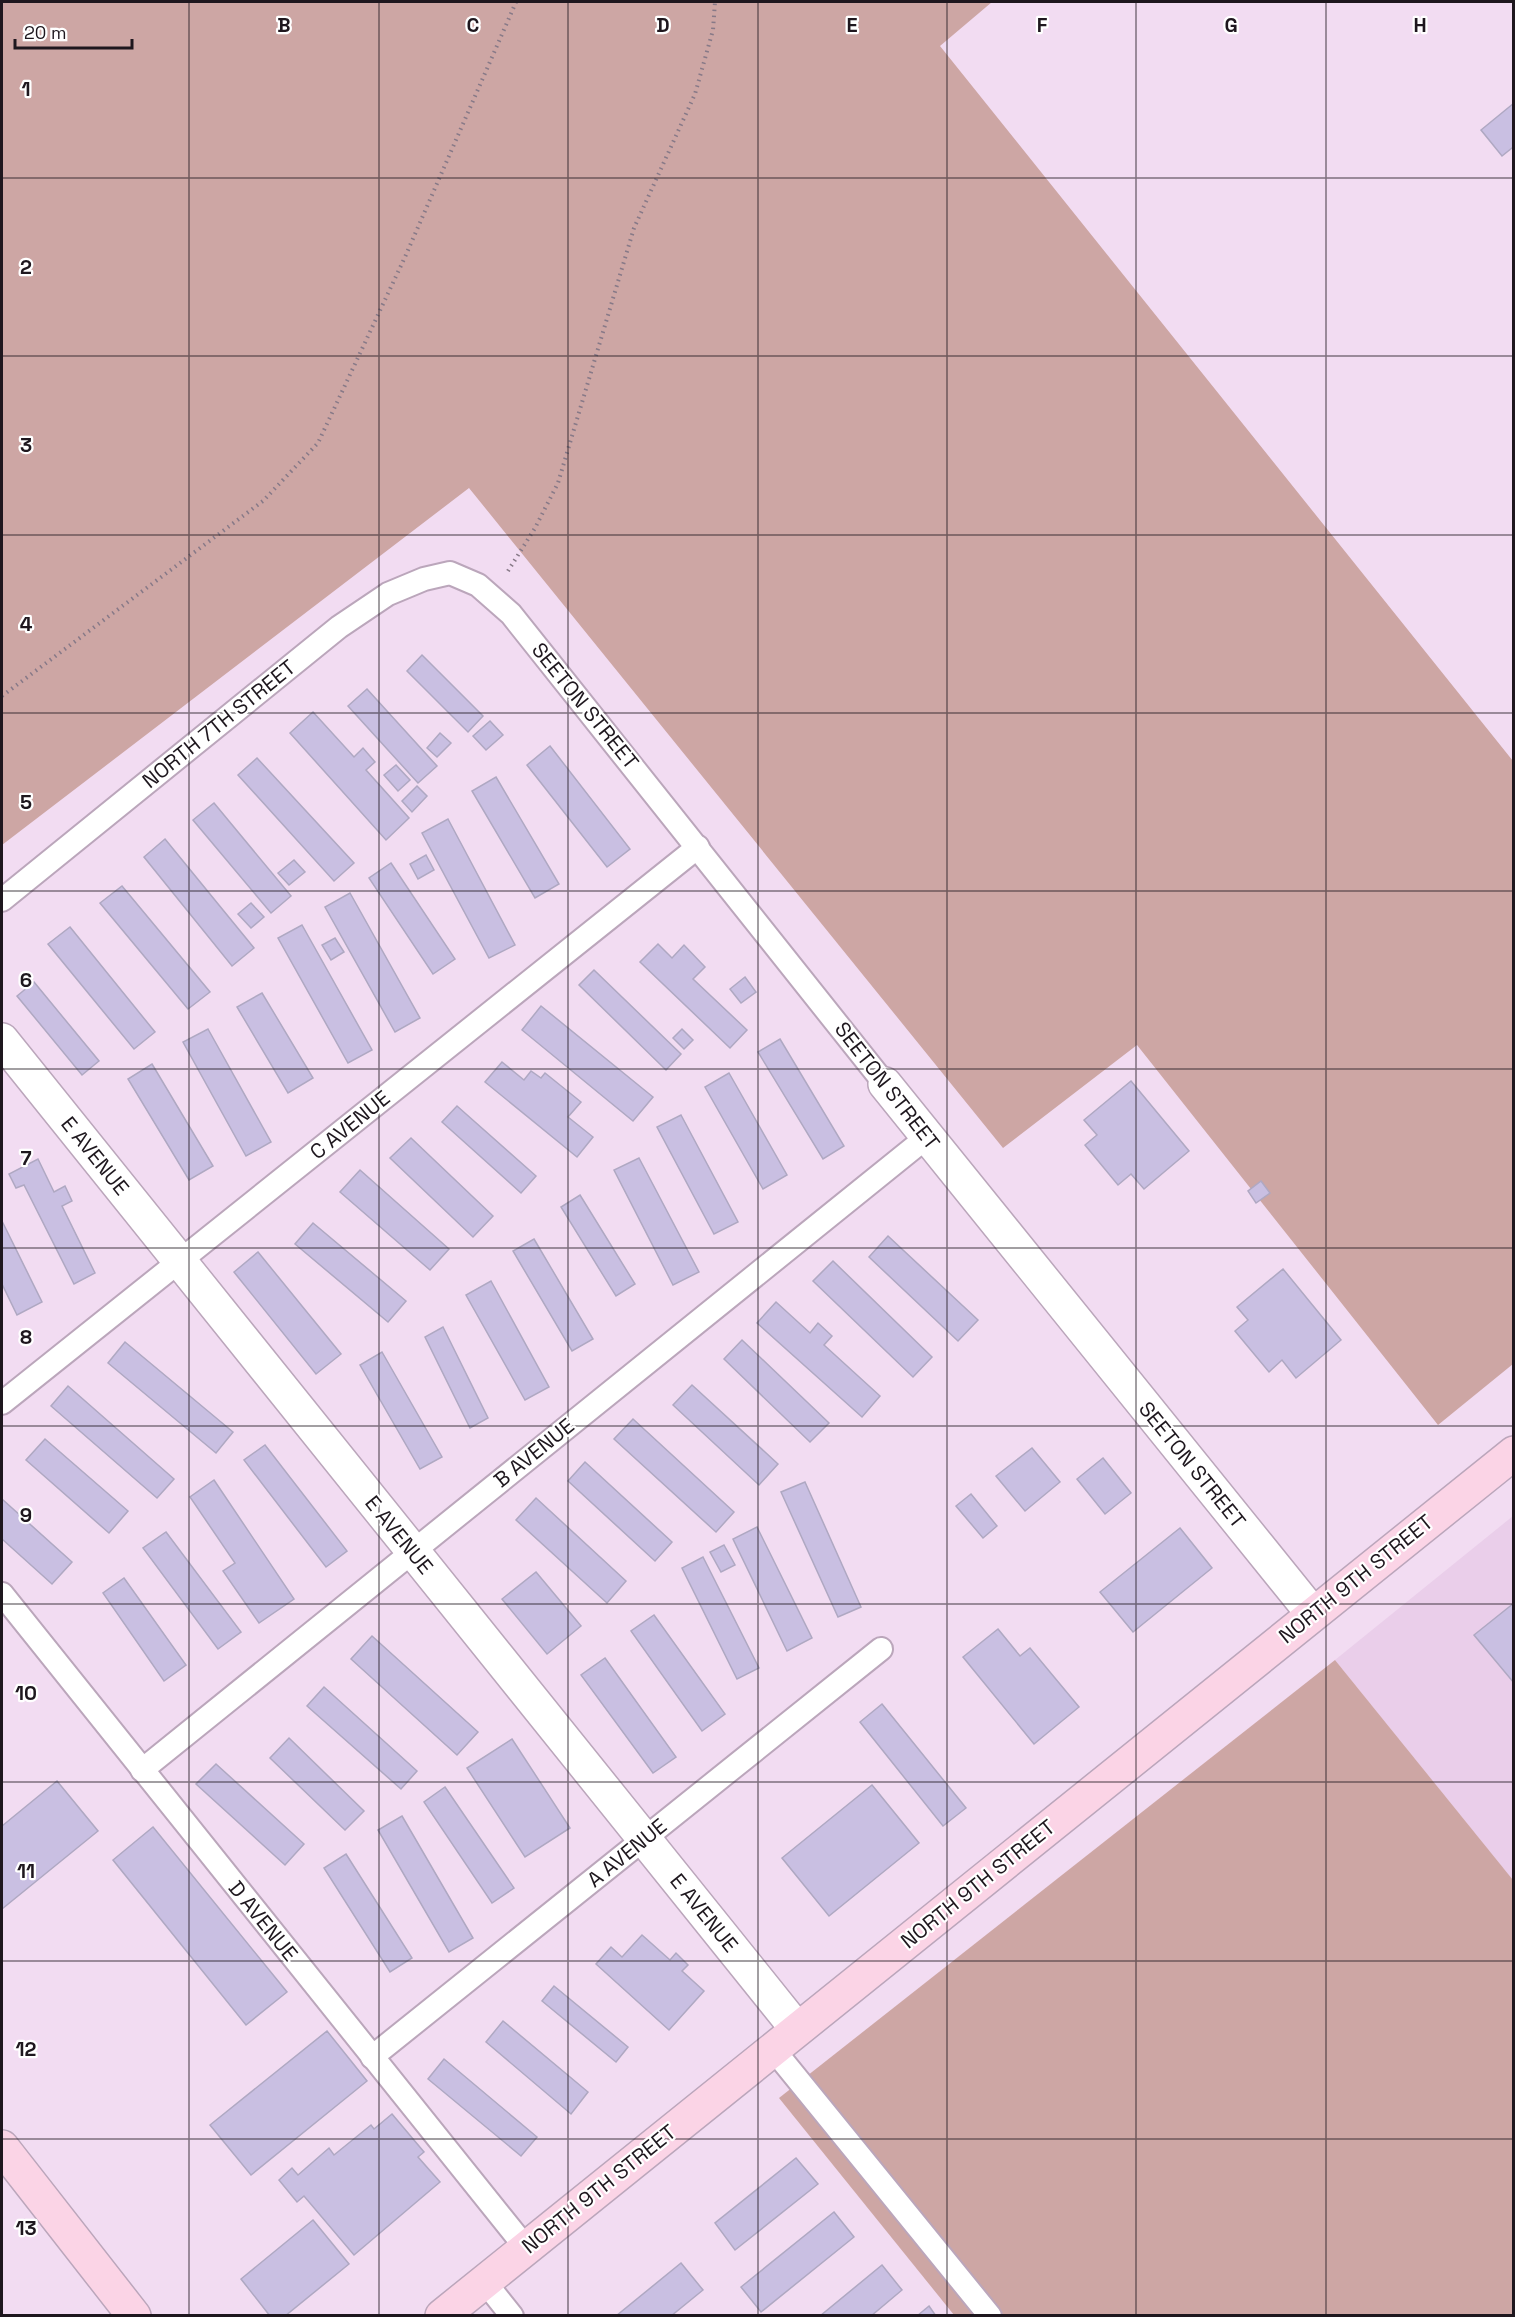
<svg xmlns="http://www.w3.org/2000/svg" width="1515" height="2317" font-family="'Space Grotesk',sans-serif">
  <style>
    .built { fill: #eaceea }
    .green { fill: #cda6a4 }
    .building { fill: #c9bfe2; stroke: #afa8c2; stroke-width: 1.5 }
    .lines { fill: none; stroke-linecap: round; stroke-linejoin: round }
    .lane-casing { stroke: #bba6bb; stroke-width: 26 }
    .street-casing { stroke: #bba6bb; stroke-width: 36 }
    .secondary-casing { stroke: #bba6bb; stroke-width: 36 }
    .path { stroke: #877987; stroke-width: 4; stroke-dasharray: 1.5 4.5; stroke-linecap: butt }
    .lane { stroke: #fff; stroke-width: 22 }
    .street { stroke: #fff; stroke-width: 33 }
    .secondary { stroke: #fbd4e6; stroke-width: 33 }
    .grid { fill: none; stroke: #1e171e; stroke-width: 1.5; stroke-opacity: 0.55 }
    .labels { text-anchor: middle; stroke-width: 4.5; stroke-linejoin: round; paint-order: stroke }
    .street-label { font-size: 21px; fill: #1e171e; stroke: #fff }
    .grid-label { font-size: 20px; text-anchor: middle; font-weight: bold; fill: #1e171e; stroke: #fff; stroke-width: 4.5; stroke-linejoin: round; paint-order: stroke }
  </style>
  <rect width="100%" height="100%" fill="#f2dcf2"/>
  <!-- built -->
  <path class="built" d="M1513,1516V1880L1335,1660Z"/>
  <!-- green -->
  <g class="green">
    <path d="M2,2H992L940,46L1513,761V1364L1438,1425L1137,1045L1003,1148L469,488L2,845Z"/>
    <path d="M1335,1660L1513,1880V2315H954L779,2098Z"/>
  </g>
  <!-- building -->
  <g class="building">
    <path d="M1514,103V150L1512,148L1502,156L1481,130Z"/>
    <path d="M422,655L483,716L468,732L407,671Z"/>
    <path d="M367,689L437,766L418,783L348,706Z"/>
    <path d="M313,712L354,757L363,748L375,762L366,770L409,818L386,840L290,733Z"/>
    <path d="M490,721L503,735L486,750L473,736Z"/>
    <path d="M440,733L451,743L437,757L427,748Z"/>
    <path d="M550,746L630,849L607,867L527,765Z"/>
    <path d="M257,758L354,863L334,881L238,775Z"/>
    <path d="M396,765L410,780L398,791L384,775Z"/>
    <path d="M496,777L559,884L535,898L472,791Z"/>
    <path d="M417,786L427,796L412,812L402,801Z"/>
    <path d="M214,803L291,896L271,913L193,820Z"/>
    <path d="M448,819L515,945L489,958L422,833Z"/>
    <path d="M165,839L254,948L232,966L144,857Z"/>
    <path d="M426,855L434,870L418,879L410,864Z"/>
    <path d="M294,860L305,872L289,885L278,873Z"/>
    <path d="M391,863L455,959L433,974L369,878Z"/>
    <path d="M122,886L210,992L188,1009L100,903Z"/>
    <path d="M350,893L420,1018L395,1032L325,907Z"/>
    <path d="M251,903L264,917L251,928L238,914Z"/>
    <path d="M302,925L372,1050L348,1063L278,938Z"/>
    <path d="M70,927L155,1032L134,1049L48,944Z"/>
    <path d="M335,938L344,952L331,960L322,945Z"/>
    <path d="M658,944L672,958L684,945L705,967L693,979L747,1030L730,1048L640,962Z"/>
    <path d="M594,970L681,1054L666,1070L579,985Z"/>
    <path d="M745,977L756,992L741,1003L730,989Z"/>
    <path d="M34,982L99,1061L82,1075L17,996Z"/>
    <path d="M262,993L313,1078L288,1093L237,1007Z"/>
    <path d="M541,1006L653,1097L633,1121L522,1030Z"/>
    <path d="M208,1029L271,1142L246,1156L183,1042Z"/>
    <path d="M682,1029L693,1040L684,1049L673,1038Z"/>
    <path d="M780,1039L844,1146L823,1159L758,1052Z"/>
    <path d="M502,1062L524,1080L531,1071L541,1078L545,1073L581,1102L568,1117L593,1137L577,1157L485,1082Z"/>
    <path d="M152,1064L213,1166L189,1180L128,1079Z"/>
    <path d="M729,1073L787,1175L763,1189L705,1087Z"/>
    <path d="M1131,1081L1189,1151L1144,1189L1131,1174L1118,1185L1085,1145L1097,1135L1084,1120Z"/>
    <path d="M457,1106L536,1176L521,1193L442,1122Z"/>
    <path d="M681,1115L738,1222L714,1234L657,1127Z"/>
    <path d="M411,1138L493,1216L473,1237L390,1158Z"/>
    <path d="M639,1158L699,1272L673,1285L614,1170Z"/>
    <path d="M38,1159L54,1192L65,1186L72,1201L62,1206L95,1273L74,1284L24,1185L16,1188L9,1174Z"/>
    <path d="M360,1170L449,1249L430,1270L340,1192Z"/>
    <path d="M1261,1181L1270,1193L1256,1203L1248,1191Z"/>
    <path d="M580,1195L635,1284L616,1296L561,1207Z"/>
    <path d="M2,1221L42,1302L17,1315L2,1284Z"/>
    <path d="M313,1223L406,1301L388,1322L295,1244Z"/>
    <path d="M888,1236L978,1320L958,1341L869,1257Z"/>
    <path d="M534,1239L593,1339L572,1351L513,1251Z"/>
    <path d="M258,1252L341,1354L316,1374L234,1272Z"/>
    <path d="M833,1261L932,1357L913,1377L813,1281Z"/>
    <path d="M1283,1269L1341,1340L1296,1378L1282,1360L1269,1372L1235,1331L1248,1320L1237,1307Z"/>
    <path d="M491,1281L549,1387L525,1400L466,1295Z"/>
    <path d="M776,1302L810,1333L818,1323L832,1336L824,1345L880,1396L862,1417L757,1323Z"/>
    <path d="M443,1327L488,1418L470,1428L425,1337Z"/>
    <path d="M742,1340L829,1423L810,1442L724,1359Z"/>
    <path d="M125,1342L233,1432L216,1453L108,1363Z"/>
    <path d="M382,1352L442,1457L420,1469L360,1365Z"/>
    <path d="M692,1385L778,1464L759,1485L673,1405Z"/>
    <path d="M68,1386L174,1479L157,1498L51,1406Z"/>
    <path d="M633,1419L734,1512L716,1532L614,1439Z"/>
    <path d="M45,1439L128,1511L109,1533L26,1460Z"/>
    <path d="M265,1445L347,1551L326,1567L244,1460Z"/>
    <path d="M1032,1448L1060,1482L1025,1511L996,1476Z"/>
    <path d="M1103,1458L1131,1493L1105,1514L1077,1479Z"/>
    <path d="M585,1462L672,1542L655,1561L568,1481Z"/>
    <path d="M214,1480L294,1599L259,1623L223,1571L235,1563L190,1497Z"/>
    <path d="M805,1482L861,1607L838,1617L781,1492Z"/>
    <path d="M971,1494L997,1526L983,1538L956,1506Z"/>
    <path d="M536,1498L626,1581L607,1603L516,1520Z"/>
    <path d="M2,1499L72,1562L52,1584L2,1539Z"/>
    <path d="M757,1527L812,1638L787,1651L733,1539Z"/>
    <path d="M1180,1528L1212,1568L1133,1632L1100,1592Z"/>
    <path d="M166,1532L241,1632L218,1649L143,1548Z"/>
    <path d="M724,1545L735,1565L721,1572L710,1552Z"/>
    <path d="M703,1557L759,1668L737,1679L682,1568Z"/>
    <path d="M536,1572L581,1626L547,1654L502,1599Z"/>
    <path d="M124,1578L186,1665L164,1681L103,1593Z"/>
    <path d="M1514,1603V1683L1474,1635Z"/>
    <path d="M654,1615L725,1714L702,1731L631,1631Z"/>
    <path d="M998,1629L1020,1656L1030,1648L1079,1707L1034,1744L963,1657Z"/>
    <path d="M372,1636L478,1732L457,1755L351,1659Z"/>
    <path d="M605,1658L676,1757L653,1773L581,1675Z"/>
    <path d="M324,1687L417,1771L401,1789L307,1706Z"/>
    <path d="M882,1704L966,1808L943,1826L860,1722Z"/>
    <path d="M289,1738L364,1811L345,1830L270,1758Z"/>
    <path d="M512,1739L570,1828L525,1857L467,1768Z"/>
    <path d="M216,1764L304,1844L285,1865L196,1784Z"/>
    <path d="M57,1781L98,1831L2,1909V1826Z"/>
    <path d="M872,1785L919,1843L829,1916L782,1858Z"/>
    <path d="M445,1787L514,1888L492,1903L424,1802Z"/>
    <path d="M402,1816L473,1938L449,1952L378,1830Z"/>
    <path d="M153,1827L287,1992L246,2025L113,1860Z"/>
    <path d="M346,1854L412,1958L390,1972L324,1868Z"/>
    <path d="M642,1935L670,1960L676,1953L688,1965L682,1971L704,1991L669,2030L596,1964L611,1947L622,1957Z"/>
    <path d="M554,1986L628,2047L616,2062L542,2001Z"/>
    <path d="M503,2021L588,2092L571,2114L486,2042Z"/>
    <path d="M327,2031L367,2081L251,2175L210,2125Z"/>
    <path d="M444,2059L537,2137L521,2156L428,2079Z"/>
    <path d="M392,2114L424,2152L418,2157L440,2182L354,2255L304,2196L297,2202L279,2180L292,2168L298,2175L329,2148L334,2155L371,2125L374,2129Z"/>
    <path d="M796,2158L818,2184L735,2250L715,2223Z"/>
    <path d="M834,2212L854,2237L761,2312L741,2287Z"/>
    <path d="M313,2220L349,2264L285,2316H270L241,2279Z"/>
    <path d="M681,2263L703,2290L671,2316H616Z"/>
    <path d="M882,2265L902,2290L871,2316H820Z"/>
    <path d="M929,2306L936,2316H917Z"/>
  </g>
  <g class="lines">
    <!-- lane casing -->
    <g class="lane-casing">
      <g id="lane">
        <path d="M2,900L339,627L388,594L424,579L450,573L478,585L511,614L885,1084"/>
        <path d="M2,1403L698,847"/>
        <path d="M2,1594L526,2248"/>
        <path d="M142,1770L927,1137"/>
        <path d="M773,2049L990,2316"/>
        <path d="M372,2057L881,1649"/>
        <path d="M484,2281L512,2316"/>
      </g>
    </g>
    <!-- street casing -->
    <g class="street-casing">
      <g id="street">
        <path d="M2,1040L797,2029"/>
        <path d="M885,1084L1313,1614"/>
      </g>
    </g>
    <!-- secondary casing -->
    <g class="secondary-casing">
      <g id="secondary">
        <path d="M2,2147L134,2316"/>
        <path d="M442,2316L1514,1453"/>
      </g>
    </g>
    <!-- path -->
    <g class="path">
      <path d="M508,571L535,528L558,483L634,228L695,94L713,30L715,2"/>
      <path d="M2,696L263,501L318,443L405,257L516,2"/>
    </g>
    <!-- lane -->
    <use href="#lane" class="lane"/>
    <!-- street -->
    <use href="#street" class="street"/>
    <!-- secondary -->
    <use href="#secondary" class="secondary"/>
  </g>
  <!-- grid -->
  <path class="grid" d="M189,2V2316M379,2V2316M568,2V2316M758,2V2316M947,2V2316M1136,2V2316M1326,2V2316M2,178H1514M2,356H1514M2,535H1514M2,713H1514M2,891H1514M2,1069H1514M2,1248H1514M2,1426H1514M2,1604H1514M2,1782H1514M2,1961H1514M2,2139H1514"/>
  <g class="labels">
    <!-- street labels -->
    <g class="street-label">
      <text transform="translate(585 706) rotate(51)" y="7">SEETON STREET</text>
      <text transform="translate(219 724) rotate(-39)" y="7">NORTH 7TH STREET</text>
      <text transform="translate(887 1086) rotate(52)" y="7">SEETON STREET</text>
      <text transform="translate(350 1125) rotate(-39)" y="7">C AVENUE</text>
      <text transform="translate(95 1156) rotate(51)" y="7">E AVENUE</text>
      <text transform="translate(534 1453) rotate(-39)" y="7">B AVENUE</text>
      <text transform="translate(1192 1465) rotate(51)" y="7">SEETON STREET</text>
      <text transform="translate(399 1535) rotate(51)" y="7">E AVENUE</text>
      <text transform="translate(1356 1579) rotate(-39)" y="7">NORTH 9TH STREET</text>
      <text transform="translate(627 1853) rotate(-39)" y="7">A AVENUE</text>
      <text transform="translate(978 1884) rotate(-39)" y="7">NORTH 9TH STREET</text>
      <text transform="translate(704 1913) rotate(51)" y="7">E AVENUE</text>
      <text transform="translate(263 1921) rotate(51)" y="7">D AVENUE</text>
      <text transform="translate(599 2189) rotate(-39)" y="7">NORTH 9TH STREET</text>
    </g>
  </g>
  <g class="grid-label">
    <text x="284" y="32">B</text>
    <text x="473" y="32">C</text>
    <text x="663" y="32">D</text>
    <text x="852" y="32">E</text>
    <text x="1042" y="32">F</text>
    <text x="1231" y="32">G</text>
    <text x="1420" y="32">H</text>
    <text x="26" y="96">1</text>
    <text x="26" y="274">2</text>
    <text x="26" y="452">3</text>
    <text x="26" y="631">4</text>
    <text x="26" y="809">5</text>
    <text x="26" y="987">6</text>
    <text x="26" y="1165">7</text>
    <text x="26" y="1344">8</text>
    <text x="26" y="1522">9</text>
    <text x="26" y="1700">10</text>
    <text x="26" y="1878">11</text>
    <text x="26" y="2056">12</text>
    <text x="26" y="2235">13</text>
  </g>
  <!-- border -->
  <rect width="1515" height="2317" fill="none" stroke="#1e171e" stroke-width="6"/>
  <!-- scale -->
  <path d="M15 39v9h117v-9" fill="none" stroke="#1e171e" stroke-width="3"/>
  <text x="24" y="39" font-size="18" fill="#1e171e" stroke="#ffffff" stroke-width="4.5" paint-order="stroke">20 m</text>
</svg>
